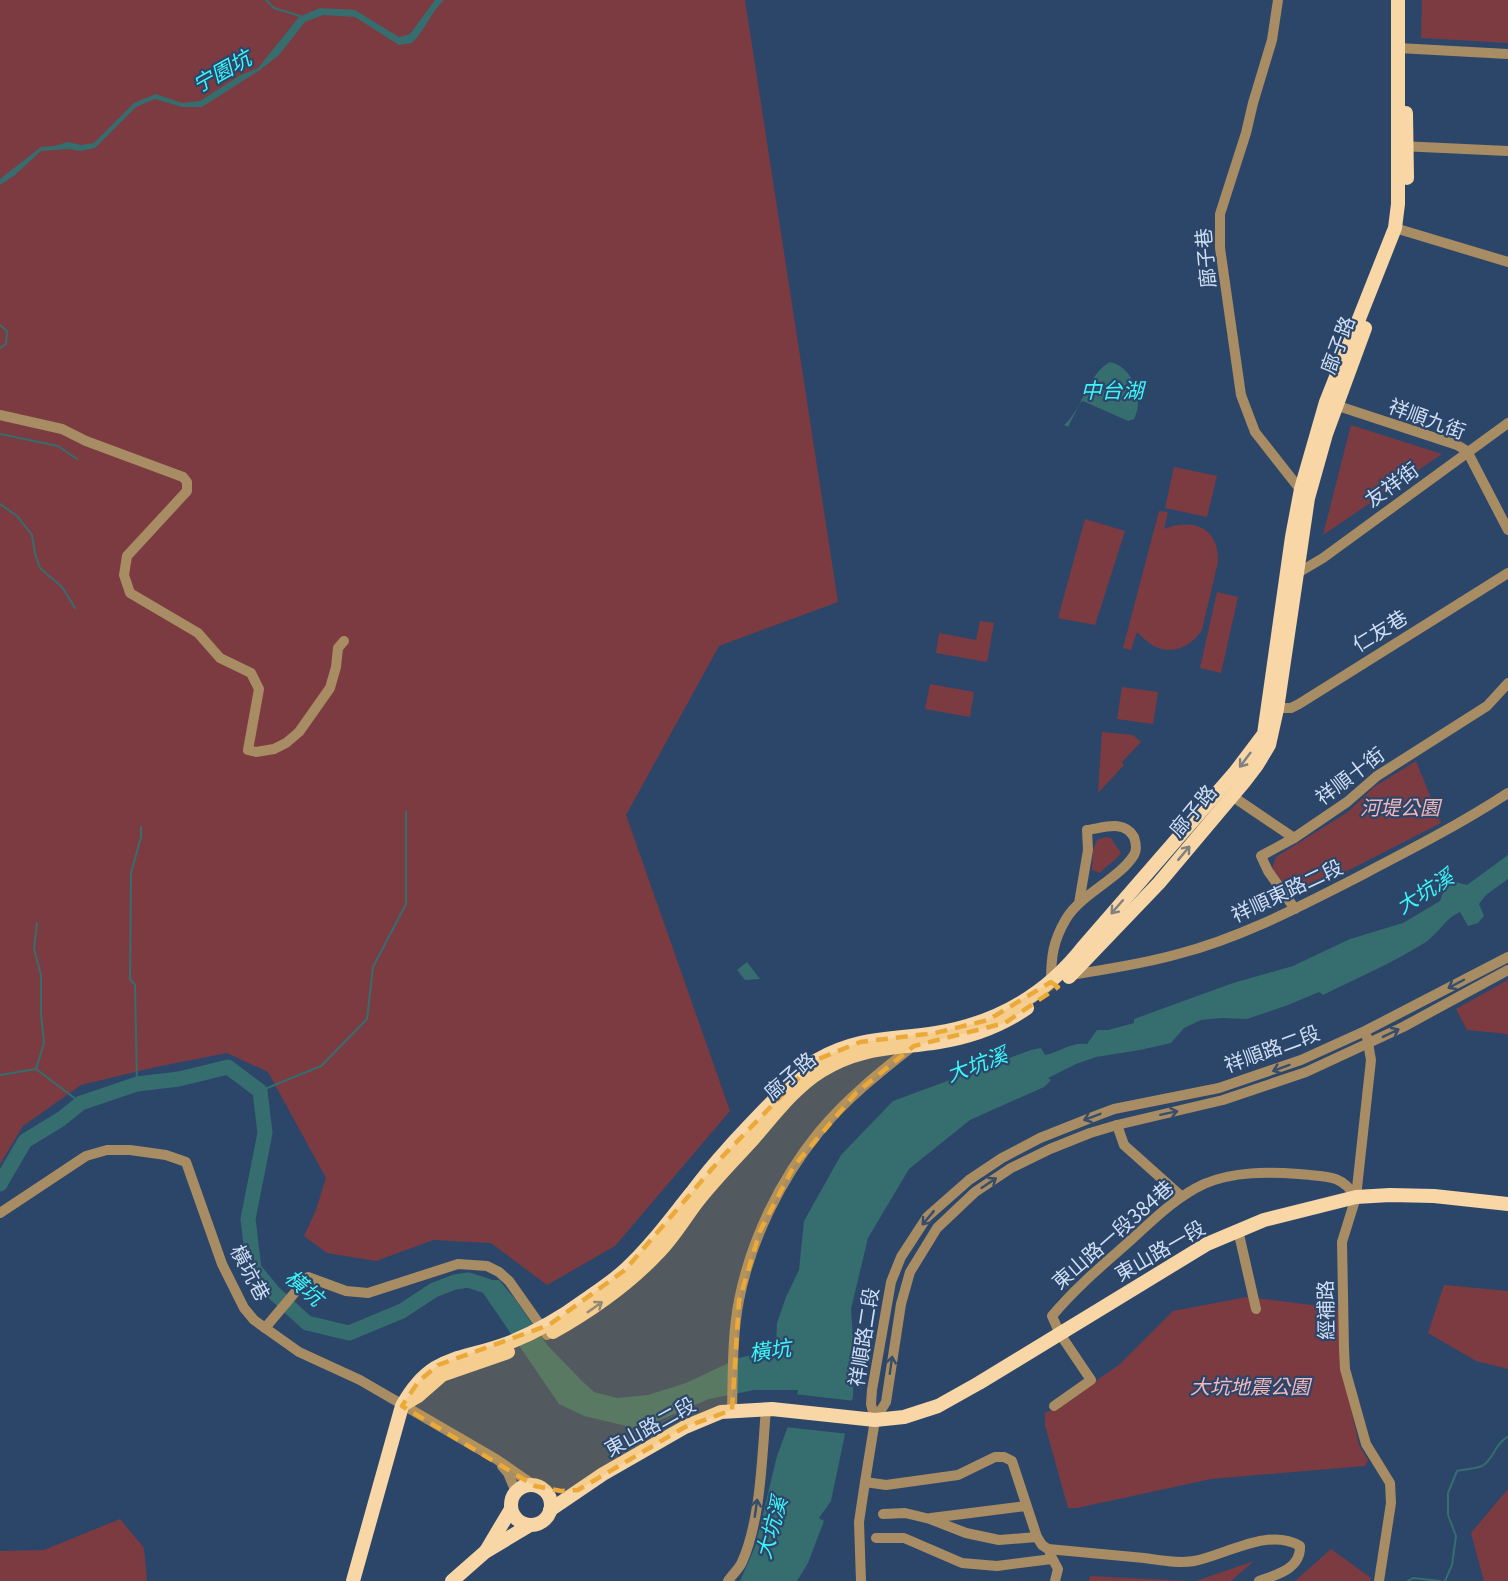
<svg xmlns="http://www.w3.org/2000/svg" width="1508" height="1581" font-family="Georgia,'Noto Sans TC',serif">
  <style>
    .green { fill: #7c3b41 }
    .water { fill: #366d6e }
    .pier { fill: #2c466a }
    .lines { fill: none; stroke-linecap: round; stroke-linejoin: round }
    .stream { stroke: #366d6e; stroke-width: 2 }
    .river { stroke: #366d6e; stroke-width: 15 }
    .minor { stroke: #a88c63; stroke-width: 10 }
    .major { stroke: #f8d6a5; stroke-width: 14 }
    .oneway { stroke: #7e8082 }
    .oneway2 { stroke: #384d69 }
    .marked { fill: #eba939; fill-opacity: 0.2; stroke: #eba939; stroke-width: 4.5; stroke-dasharray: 12 8; stroke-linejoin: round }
    .labels { text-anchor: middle; stroke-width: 4.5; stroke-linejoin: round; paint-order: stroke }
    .street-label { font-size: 20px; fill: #cedef4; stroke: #2c466a }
    .park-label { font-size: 20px; font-style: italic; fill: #f4b7b9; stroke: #2c466a }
    .water-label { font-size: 21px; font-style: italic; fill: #3cf6f8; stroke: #2c466a }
  </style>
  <rect width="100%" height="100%" fill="#2c466a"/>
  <!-- green -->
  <g class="green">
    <path d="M0,0H745L838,602L719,646L626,815L730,1111L615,1246L547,1285L491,1243L433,1240L376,1261L327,1253L304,1236L316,1210L326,1178L268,1072L227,1053L156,1067L81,1085L23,1126L0,1164Z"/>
    <path d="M1422,0H1508V43L1421,38Z"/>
    <path d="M1351,425L1442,454L1323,535Z"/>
    <path d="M1174,467L1217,476L1207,517L1165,508Z"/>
    <path d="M1159,511L1168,512L1164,529C1193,518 1219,527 1218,562L1202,630C1192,645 1175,655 1156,647C1149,644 1142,637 1137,632L1131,650L1123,648Z"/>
    <path d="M1085,519L1125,531L1095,625L1058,618Z"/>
    <path d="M1217,592L1238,597L1221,673L1200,668Z"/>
    <path d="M980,621L994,623L987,662L936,653L939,633L976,640Z"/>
    <path d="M930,684L974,692L970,717L925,709Z"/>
    <path d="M1122,687L1158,692L1153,724L1117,719Z"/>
    <path d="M1102,732L1133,735L1141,742L1122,762L1124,765L1098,793Z"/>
    <path d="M1416,761L1441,823L1302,894H1292L1272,868L1276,857L1348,812L1374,787Z"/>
    <path d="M1105,837L1111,838L1121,853C1115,862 1106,865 1100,873L1092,870L1093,851L1097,840Z"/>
    <path d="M1508,980V1034L1467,1030L1456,1009Z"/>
    <path d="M1444,1285L1508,1291V1369L1476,1361L1428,1333Z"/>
    <path d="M1247,1297L1336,1308L1340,1311L1342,1367L1359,1445L1368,1460L1365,1466L1211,1479L1077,1508H1068L1045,1425V1413L1054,1409L1119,1365L1173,1311Z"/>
    <path d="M1508,1489V1581H1484L1471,1533Z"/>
    <path d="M120,1519L144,1548L147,1581H0V1551L44,1550Z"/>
    <path d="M1331,1549L1371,1578L1370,1581H1295Z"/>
    <path d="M1254,1561L1231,1581H1196Z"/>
    <path d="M1090,1576L1190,1581H1089Z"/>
  </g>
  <!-- water -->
  <g class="water">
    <path d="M435,0H444C431,12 426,29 412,43L399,45L355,17L323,15L305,22L279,55L260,70L202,107H182L155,99L136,107L95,148L81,151L68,149L41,151L15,175L0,185V179L41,147L54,146L68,142L81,145L94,143L134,103L156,94L182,103L200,101L239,76L258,68L299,17L320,8L355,10L399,37L410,34Z"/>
    <path d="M1110,362C1133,367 1145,399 1134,419L1128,421L1083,401L1080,403L1068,427L1064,425C1082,410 1089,372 1110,362Z"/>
    <path d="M1508,855V879L1486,895L1479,904L1484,916L1478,923L1468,926L1460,912C1445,918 1439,933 1426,942C1393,963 1357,978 1323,995L1319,992L1288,1005L1247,1019L1221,1018L1201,1020L1184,1028L1171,1043L1140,1050L1096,1057L1076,1064L1048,1078L1051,1080L1044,1087L970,1120L909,1169L868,1238L851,1309L854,1354L853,1396L831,1501L819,1518L824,1521L808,1563L797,1581H740L755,1547L777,1456L794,1410L798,1390H754L709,1399L639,1429L584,1416L559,1404L479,1287L468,1280H499L515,1299L548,1346L583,1382L594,1392L617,1398L648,1395L686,1383L739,1358L776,1349L777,1323L786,1297L799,1270L804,1221L841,1155L893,1101L1031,1050L1041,1048L1045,1055C1061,1052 1070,1042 1087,1044L1097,1030H1108L1134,1023V1019L1233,983L1293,966L1350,939L1403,923L1440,901L1447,882H1456L1467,885Z"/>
    <path d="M747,962L760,979L745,980L737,970Z"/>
  </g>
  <!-- pier -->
  <path class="pier" d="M794,1394L855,1401L849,1434L785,1427L792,1409Z"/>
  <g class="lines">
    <!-- stream -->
    <g class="stream">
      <path d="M266,0L274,8L303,17"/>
      <path d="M0,325L7,331L6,344L0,348"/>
      <path d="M0,434L58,446L77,459"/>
      <path d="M0,504L17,516L32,535L35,554L40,568L62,587L75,608"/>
      <path d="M37,923L34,949L41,975V1014L44,1043L36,1069L81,1103"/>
      <path d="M0,1075L36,1069"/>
      <path d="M137,1084L135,985L130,979L131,873L141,837V827"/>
      <path d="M260,1091L321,1066L367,1019L373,967L406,904V812"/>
      <path d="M1408,1581L1413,1578L1440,1581"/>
      <path d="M1445,1581L1452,1565L1456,1536L1448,1515V1493L1457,1471C1465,1469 1475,1469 1482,1466C1494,1459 1495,1443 1508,1437"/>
    </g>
    <!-- river -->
    <path class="river" d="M0,1184L25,1141L61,1119L81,1103L137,1084L179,1079L228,1067L260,1091L265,1133L248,1219L254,1269L274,1293L307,1323L349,1333L402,1311L434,1290L455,1282L468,1280L487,1286"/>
    <!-- minor -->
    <g class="minor">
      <path d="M1278,0L1272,40L1253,103L1246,133L1220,214V248L1241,395L1255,432L1303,493"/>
      <path d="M1398,48L1508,54"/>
      <path d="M1400,146L1508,151"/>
      <path d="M1395,228L1508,262"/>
      <path d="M1329,403L1457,445L1467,451L1508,530"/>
      <path d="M0,415L62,429L86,441L183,477L187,482V491L127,556L124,575L130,593L198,633L220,658L251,673L259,689L248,750L256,752L274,749L286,743L299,732L330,688L336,667L338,648L344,641"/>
      <path d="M1296,574L1323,558L1508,423"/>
      <path d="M1270,708H1291L1299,704L1508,573"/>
      <path d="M1232,796L1294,838"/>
      <path d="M1295,909L1268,871L1261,856L1294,838L1347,802L1377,776L1487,706L1508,683"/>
      <path d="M1070,973L1071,975C1107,969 1143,964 1178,954C1240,938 1297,908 1354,879C1406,852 1459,825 1508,793"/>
      <path d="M1051,982C1051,957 1053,941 1066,919C1081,894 1119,879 1134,855C1137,850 1136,843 1134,837C1124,819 1103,828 1087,830L1088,850L1079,903"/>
      <path d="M1367,1037L1371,1060L1356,1197L1342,1242L1344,1349L1345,1369L1366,1444L1390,1483L1391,1503L1379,1581"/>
      <path d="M1117,1125L1124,1145L1181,1196"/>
      <path d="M0,1213L86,1156L107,1150H130L166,1155L186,1162L222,1264L244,1308L254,1320L299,1352L360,1380L496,1459L535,1486"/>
      <path d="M1238,1230L1256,1309"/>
      <path d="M265,1328L308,1277L346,1291L368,1293L458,1264L487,1266L499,1272L509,1281L547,1335"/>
      <path d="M1054,1406L1091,1380L1060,1334L1052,1316C1075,1288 1104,1264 1131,1240C1154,1219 1176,1197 1204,1184C1234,1171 1268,1172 1299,1174C1325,1177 1340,1173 1356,1197"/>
      <path d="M732,1410C733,1374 732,1336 739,1300C751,1240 780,1180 819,1132C846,1099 880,1072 913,1046"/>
      <path d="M875,1420L886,1402L901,1304L910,1272L937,1228L975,1192L1011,1168L1050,1149L1090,1133L1117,1125L1223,1100L1306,1072L1403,1027L1508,970"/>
      <path d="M502,1466L508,1473L516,1492"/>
      <path d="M883,1514L905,1513L930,1519L966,1533L999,1540L1037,1537"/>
      <path d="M931,1518L1026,1506"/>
      <path d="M876,1538H904L962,1563L997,1566L1052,1559"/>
      <path d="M1050,1554L1058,1569L1055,1581"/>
      <path d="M728,1581C732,1575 739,1569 742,1562C761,1520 762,1455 766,1409"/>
      <path d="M861,1581L859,1522L865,1482"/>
      <path d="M1259,1581C1276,1575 1301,1569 1300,1546C1268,1527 1226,1555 1194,1561C1178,1564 1160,1560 1144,1558C1112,1555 1080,1552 1048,1549L1042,1545L1037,1537L1012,1461L1004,1457H995L958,1475L886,1485L865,1482L875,1420L871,1404L872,1390L891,1282L901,1257L927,1217L969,1180L1002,1158L1040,1138L1098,1115L1114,1109L1219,1088L1301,1060L1365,1031L1508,957"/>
    </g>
    <!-- major -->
    <g class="major">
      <path d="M1406,113L1407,178"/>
      <path d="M1069,977L1159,883L1244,782L1257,765L1269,745L1277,709L1308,498L1326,434L1365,328"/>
      <path d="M553,1332C592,1310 627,1286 658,1253C673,1238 684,1219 697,1202C714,1180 735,1159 754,1138C774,1115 795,1087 821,1071C861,1046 895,1049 939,1042C971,1037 1001,1026 1027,1008"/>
      <path d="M406,1403L418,1396L442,1375L508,1352"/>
      <circle cx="531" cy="1505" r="20"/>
      <path d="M550,1510L603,1474L685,1427L721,1412L772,1409L875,1420L904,1417L938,1406L979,1383L1207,1244L1264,1220L1356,1197L1390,1195L1434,1196L1508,1204"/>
      <path d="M486,1551L511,1509"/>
      <path d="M353,1581L402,1406C432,1352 460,1362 511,1342C538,1331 562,1317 585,1300C599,1290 613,1281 625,1270C651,1246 671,1218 693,1191C715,1161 742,1133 768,1106C784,1090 798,1071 817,1060C858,1036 892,1040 936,1033C997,1023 1046,995 1084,946L1236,771L1264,734L1292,537L1301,489L1326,402L1395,228L1398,204V0"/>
      <path d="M452,1581L485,1552L530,1525"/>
    </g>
  </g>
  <!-- one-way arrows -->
  <defs><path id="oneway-shaft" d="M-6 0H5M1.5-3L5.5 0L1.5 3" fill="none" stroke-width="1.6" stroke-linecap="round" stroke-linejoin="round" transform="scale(1.5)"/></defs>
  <g class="oneway">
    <use href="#oneway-shaft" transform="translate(1245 760) rotate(127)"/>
    <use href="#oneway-shaft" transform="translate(1184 853) rotate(-50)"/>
    <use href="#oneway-shaft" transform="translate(1117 907) rotate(131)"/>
    <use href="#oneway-shaft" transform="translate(595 1307) rotate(-35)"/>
  </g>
  <g class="oneway2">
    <use href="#oneway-shaft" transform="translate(1456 984) rotate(152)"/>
    <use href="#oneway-shaft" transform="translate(1391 1033) rotate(-26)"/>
    <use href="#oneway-shaft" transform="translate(1281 1068) rotate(160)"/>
    <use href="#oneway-shaft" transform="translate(1169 1113) rotate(-12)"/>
    <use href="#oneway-shaft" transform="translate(1092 1117) rotate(159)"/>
    <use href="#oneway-shaft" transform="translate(989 1183) rotate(-34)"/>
    <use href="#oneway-shaft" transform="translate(928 1218) rotate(130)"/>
    <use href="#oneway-shaft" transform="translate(891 1365) rotate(-82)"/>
    <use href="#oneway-shaft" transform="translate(756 1508) rotate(-82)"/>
  </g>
  <!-- marked area -->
  <path class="marked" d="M1051,982L1058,987L1005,1023L914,1046L856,1093L794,1166L760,1231L739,1301L732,1410L685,1427L578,1490L561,1491L535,1486L402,1406L418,1382L438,1365L549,1325L625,1270L723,1156L816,1060L860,1042L935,1033L988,1020Z"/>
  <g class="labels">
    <!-- street labels -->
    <g class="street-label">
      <text transform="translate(1206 258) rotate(-95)" y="7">廍子巷</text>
      <text transform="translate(1338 345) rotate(-69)" y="7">廍子路</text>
      <text transform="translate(1427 419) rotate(20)" y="7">祥順九街</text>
      <text transform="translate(1392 485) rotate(-36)" y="7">友祥街</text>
      <text transform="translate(1380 631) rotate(-32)" y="7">仁友巷</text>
      <text transform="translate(1350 776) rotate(-37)" y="7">祥順十街</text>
      <text transform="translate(1193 811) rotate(-50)" y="7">廍子路</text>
      <text transform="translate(1287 891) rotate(-25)" y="7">祥順東路二段</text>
      <text transform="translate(1272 1049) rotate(-20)" y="7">祥順路二段</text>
      <text transform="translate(790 1076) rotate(-41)" y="7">廍子路</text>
      <text transform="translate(1113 1235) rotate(-41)" y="7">東山路一段384巷</text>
      <text transform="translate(1160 1251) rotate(-30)" y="7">東山路一段</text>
      <text transform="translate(250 1273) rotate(62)" y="7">橫坑巷</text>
      <text transform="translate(1326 1310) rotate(-91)" y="7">經補路</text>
      <text transform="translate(864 1337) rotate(-81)" y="7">祥順路二段</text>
      <text transform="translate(650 1427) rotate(-29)" y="7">東山路二段</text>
    </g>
    <!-- park labels -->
    <g class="park-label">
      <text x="1400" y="815">河堤公園</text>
      <text x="1250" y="1394">大坑地震公園</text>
    </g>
    <!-- water labels -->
    <g class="water-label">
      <text transform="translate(222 72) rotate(-29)" y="7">宁園坑</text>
      <text x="1112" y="398">中台湖</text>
      <text transform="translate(1425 892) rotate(-32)" y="7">大坑溪</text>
      <text transform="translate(977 1065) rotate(-20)" y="7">大坑溪</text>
      <text transform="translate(304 1288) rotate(41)" y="7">橫坑</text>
      <text transform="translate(770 1351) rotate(-8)" y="7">橫坑</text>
      <text transform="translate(772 1528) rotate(-74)" y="7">大坑溪</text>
    </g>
  </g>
</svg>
